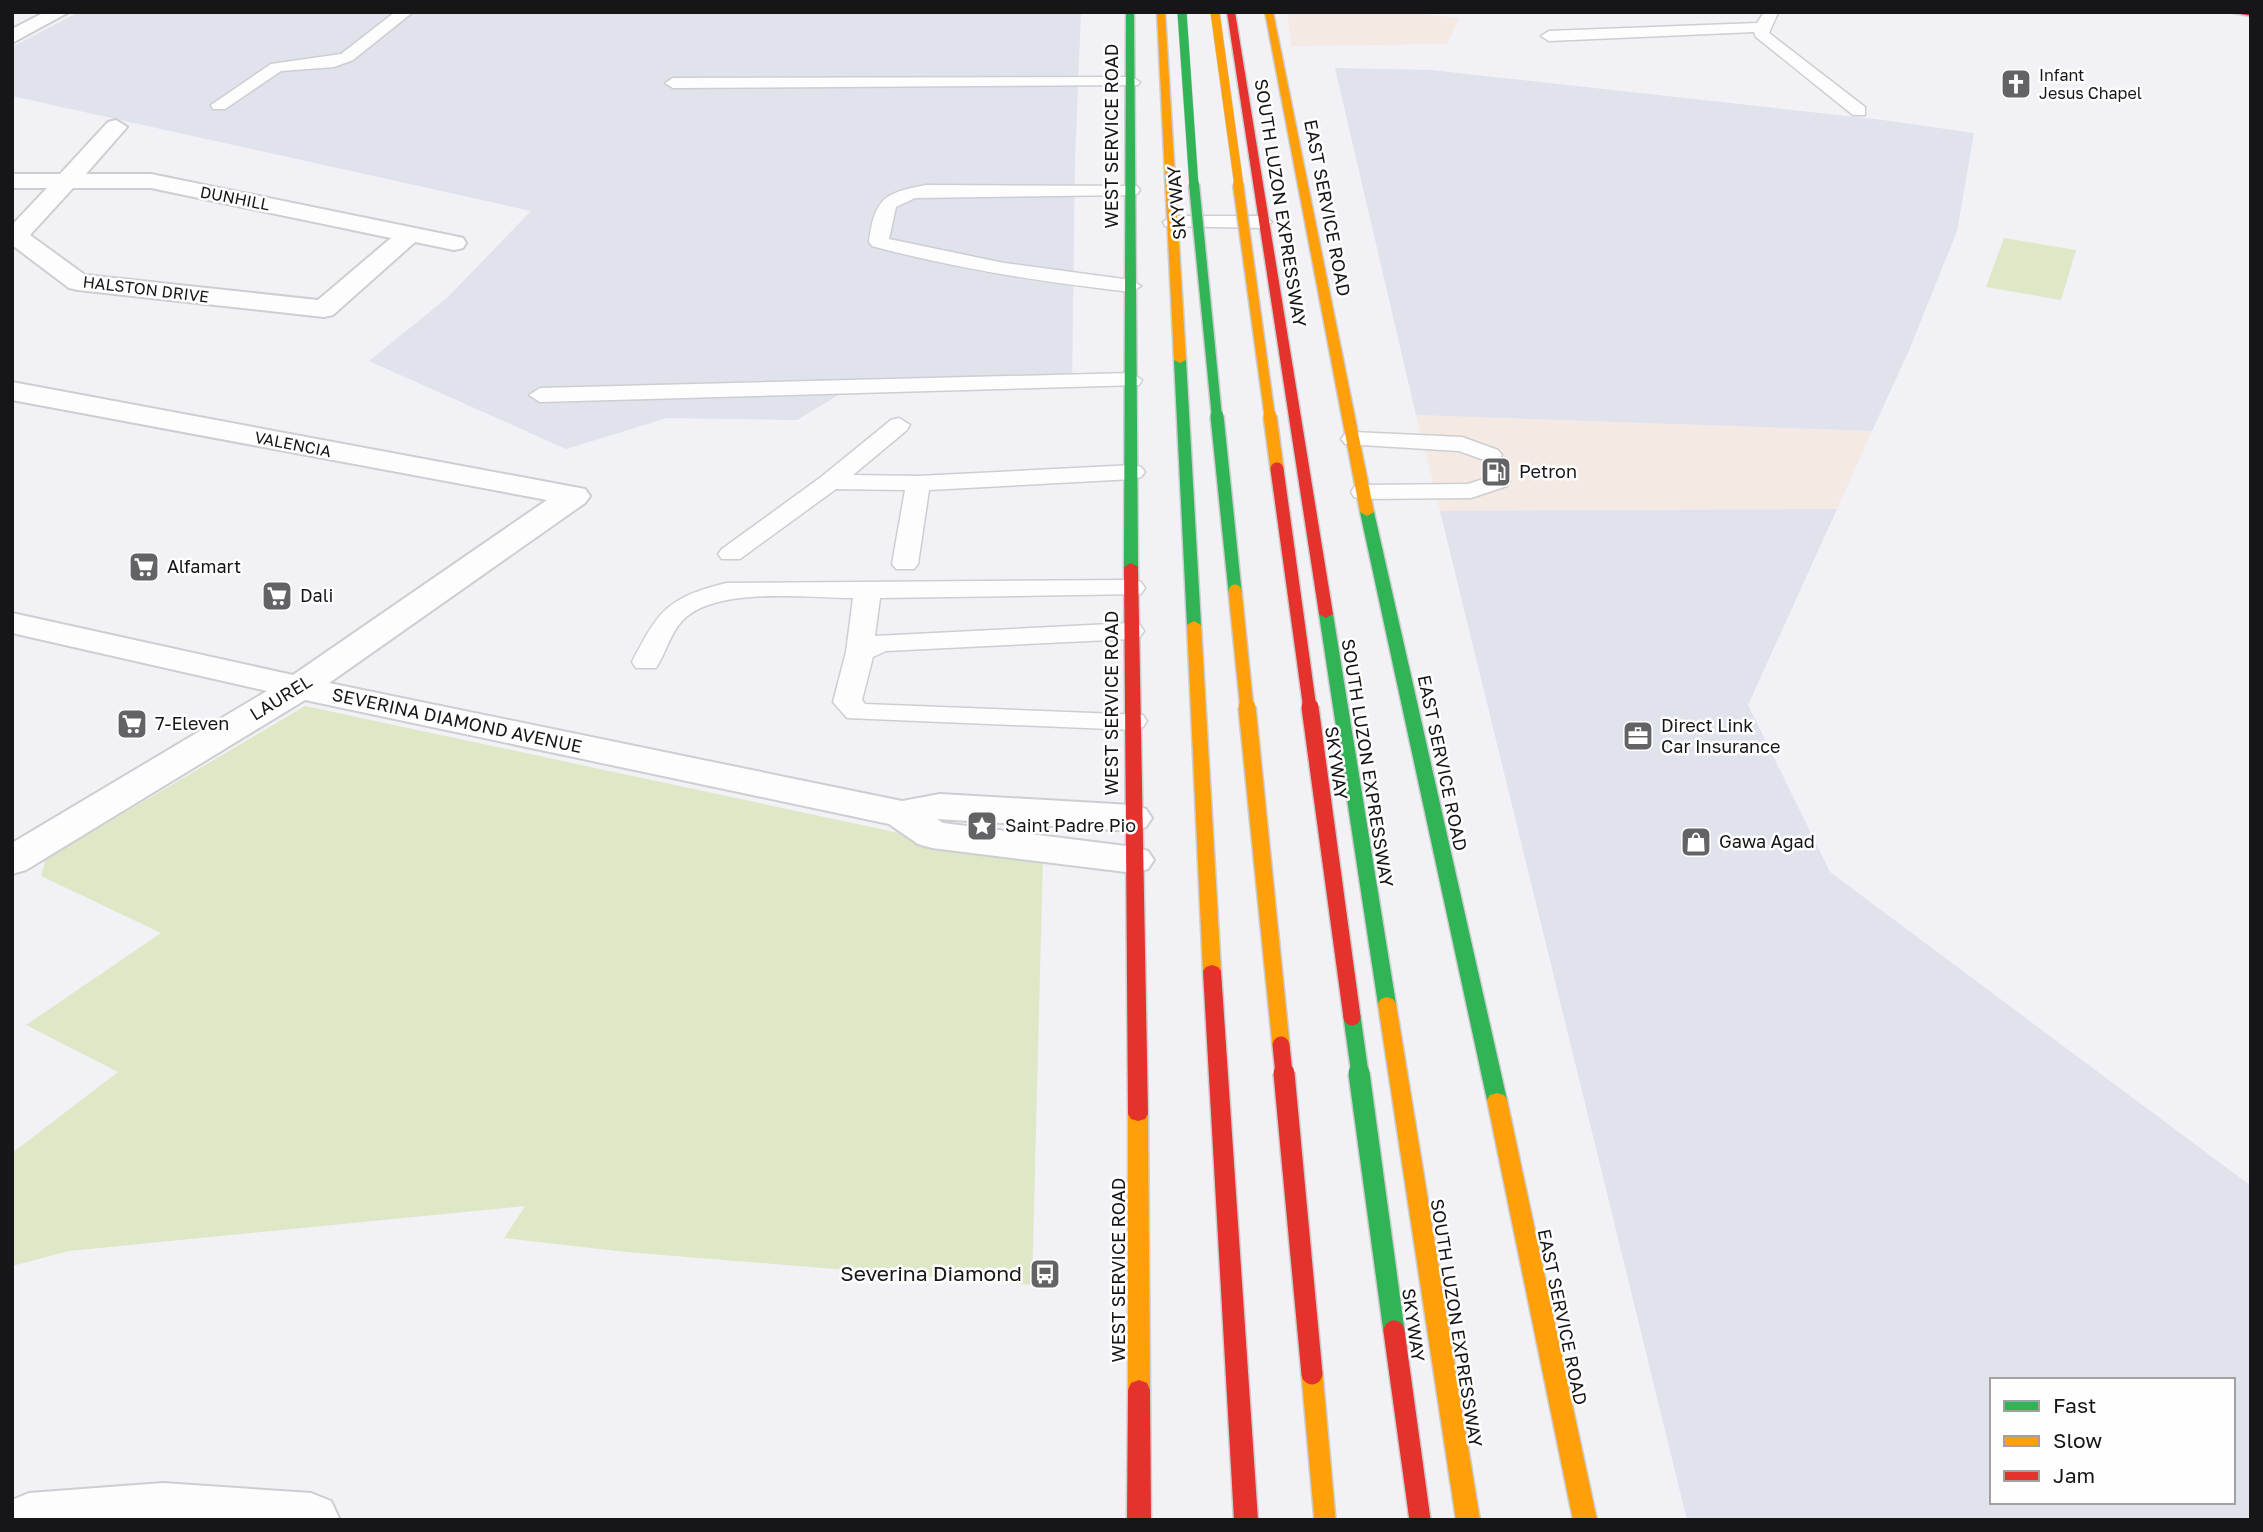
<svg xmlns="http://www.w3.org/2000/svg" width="2263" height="1532" font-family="'Golos Text',sans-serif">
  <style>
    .commercial { fill: #f4e9e3 }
    .built { fill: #e0e2ec; fill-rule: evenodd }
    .green { fill: #dee8c6 }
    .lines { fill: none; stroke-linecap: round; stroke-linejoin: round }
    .lane-casing { stroke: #cdced2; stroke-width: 3 }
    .street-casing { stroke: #cdced2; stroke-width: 4 }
    .fast-casing { stroke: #cdced2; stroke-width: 3 }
    .slow-casing { stroke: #cdced2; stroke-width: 3 }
    .jam-casing { stroke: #cdced2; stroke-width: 3 }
    .lane { fill: #fdfdfe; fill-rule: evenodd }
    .street { fill: #fdfdfe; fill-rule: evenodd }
    .fast { fill: #30b455; fill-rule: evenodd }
    .slow { fill: #ff9f0a; fill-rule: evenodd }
    .jam { fill: #e5322d; fill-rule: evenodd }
    .fast-bridge-far4-casing { stroke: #ccccce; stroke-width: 10; stroke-linecap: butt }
    .fast-bridge-far3-casing { stroke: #ccccce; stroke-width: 13; stroke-linecap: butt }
    .fast-bridge-far2-casing { stroke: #ccccce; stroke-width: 16; stroke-linecap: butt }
    .fast-bridge-far1-casing { stroke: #ccccce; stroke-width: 20; stroke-linecap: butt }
    .fast-bridge-casing { stroke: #ccccce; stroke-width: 24; stroke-linecap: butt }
    .slow-bridge-far4-casing { stroke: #ccccce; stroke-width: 10; stroke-linecap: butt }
    .slow-bridge-far3-casing { stroke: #ccccce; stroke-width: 13; stroke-linecap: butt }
    .slow-bridge-far2-casing { stroke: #ccccce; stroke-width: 16; stroke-linecap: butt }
    .slow-bridge-far1-casing { stroke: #ccccce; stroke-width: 20; stroke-linecap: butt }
    .slow-bridge-casing { stroke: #ccccce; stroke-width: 24; stroke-linecap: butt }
    .jam-bridge-far2-casing { stroke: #ccccce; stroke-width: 16; stroke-linecap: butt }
    .jam-bridge-far1-casing { stroke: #ccccce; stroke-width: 20; stroke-linecap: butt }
    .jam-bridge-casing { stroke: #ccccce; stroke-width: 24; stroke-linecap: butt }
    .fast-bridge-far4 { stroke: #30b455; stroke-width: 9 }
    .fast-bridge-far3 { stroke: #30b455; stroke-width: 10 }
    .fast-bridge-far2 { stroke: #30b455; stroke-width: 13 }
    .fast-bridge-far1 { stroke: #30b455; stroke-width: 17 }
    .fast-bridge { stroke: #30b455; stroke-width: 21 }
    .slow-bridge-far4 { stroke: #ff9f0a; stroke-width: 9 }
    .slow-bridge-far3 { stroke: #ff9f0a; stroke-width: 10 }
    .slow-bridge-far2 { stroke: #ff9f0a; stroke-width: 13 }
    .slow-bridge-far1 { stroke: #ff9f0a; stroke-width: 17 }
    .slow-bridge { stroke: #ff9f0a; stroke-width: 21 }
    .jam-bridge-far2 { stroke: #e5322d; stroke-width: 13 }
    .jam-bridge-far1 { stroke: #e5322d; stroke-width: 17 }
    .jam-bridge { stroke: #e5322d; stroke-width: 21 }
    .labels { text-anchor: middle; stroke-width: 5; stroke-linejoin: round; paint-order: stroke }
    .far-poi-label { font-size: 16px; fill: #161619; stroke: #fefefe; text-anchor: start }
    .far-street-label { font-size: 16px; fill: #161619; stroke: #fefefe }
    .street-label { font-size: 18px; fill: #161619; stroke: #fefefe }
    .poi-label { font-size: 18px; fill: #161619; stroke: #fefefe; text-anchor: start }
    .near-poi-label { font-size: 21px; fill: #161619; stroke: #fefefe; text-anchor: end }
  </style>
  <rect width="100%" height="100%" fill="#f1f1f6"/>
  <!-- commercial -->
  <g class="commercial">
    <path d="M1287,12H1403L1459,18L1447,44L1292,46Z"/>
    <path d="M1416,415L1872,431L1837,509L1440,511Z"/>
  </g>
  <!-- built -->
  <g class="built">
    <path d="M79,12H1081L1075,160L1072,385H855L797,420L667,418L566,449L369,361L448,297L531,211L12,96V47Z"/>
    <path d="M1335,68L1431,70L1883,120L1974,133L1957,231L1910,348L1872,431L1416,415Z"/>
    <path d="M1837,509L1748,705L1830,872L2251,1186V1520H1687L1440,511ZM1992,1380H2233V1502H1992Z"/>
  </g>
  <!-- green -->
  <g class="green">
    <path d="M2004,238L2076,250L2061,300L1986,287Z"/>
    <path d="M305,706L965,847L1043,855L1032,1285L626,1252L504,1238L525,1206L69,1251L12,1266V1153L118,1072L26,1025L161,933L41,876L46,859Z"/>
  </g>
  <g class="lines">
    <!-- lane casing -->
    <g class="lane-casing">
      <g id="lane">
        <path d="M395,12H413L353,60L334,67L281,71L225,109H213L211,105L271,64L341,54Z"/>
        <path d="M1764,12L1778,13L1769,33L1865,107V115H1853L1756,37L1754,32L1549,41L1541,36L1549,31L1757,23Z"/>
        <path d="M1132,77L1140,82L1138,85L673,88L665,83L673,78Z"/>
        <path d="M926,185L1137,186L1140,190L1137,194L1131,195L915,198L896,207L889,239L1004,263L1131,280L1141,286L1131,292C1043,282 957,269 872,246L869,242C875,198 884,193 926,185Z"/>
        <path d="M1172,216H1263L1272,222L1263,228L1165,226L1163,222Z"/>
        <path d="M1131,373L1142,380L1139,385L540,402L529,395L540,388Z"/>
        <path d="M899,418L910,425L907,430L853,475L918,476L1133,465L1141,467L1145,472L1141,477L1133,479L929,490L918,564L914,569H896L892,564L905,490L836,489L740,559H722L718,554L722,549L821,477L891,420Z"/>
        <path d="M1353,432L1462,437L1498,450L1502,455L1498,460L1490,462L1459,451L1345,444L1341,439L1345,434Z"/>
        <path d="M1498,474L1507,476L1510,481L1507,486L1471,498L1363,499L1354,497L1351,492L1354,487L1363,485L1468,484Z"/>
        <path d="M1132,580L1141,582L1145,588L1141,594L880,598L875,636L1130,623L1140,625L1144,631L1140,637L1130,639L886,651L873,657L862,700L865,704L1143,715L1147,721L1143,727L1133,730L847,718L833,702L846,652L853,598C808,598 716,586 683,620C670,633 666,653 656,668H636L632,662C659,610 667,598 726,583Z"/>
      </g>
    </g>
    <!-- street casing -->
    <g class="street-casing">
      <g id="street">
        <path d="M45,12H69L12,43V29Z"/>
        <path d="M116,120L127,127L86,174H151L454,236L463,238L466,243L463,248L454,250L415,242L333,315L324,317L78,290L69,288L12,245V225L47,188H12V174H60L108,122ZM73,188H151L391,238L318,300L85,275L30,235Z"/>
        <path d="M12,382L585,489L590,496L585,503L329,683L902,801L940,794L1132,805L1146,809L1152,818L1146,827L1132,831L937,819L943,823L1134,847L1148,851L1154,860L1148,869L1134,873L932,848L918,844L889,824L305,700L26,870L12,874V843L267,691L12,633V613L293,675L547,500L12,400Z"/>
        <path d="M163,1483L311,1493L331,1501L340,1520H12V1500L29,1493Z"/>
      </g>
    </g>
    <!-- fast casing -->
    <g class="fast-casing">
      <g id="fast">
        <path d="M1126,12H1134L1138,567L1131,571L1124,567Z"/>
        <path d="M1180,357L1186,360L1201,625L1194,629L1187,625L1174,360Z"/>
        <path d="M1367,508L1374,512L1507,1100L1504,1105L1497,1107L1490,1105L1487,1100L1360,512Z"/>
        <path d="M1326,610L1333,614L1396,1004L1393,1009H1381L1378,1004L1319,614Z"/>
      </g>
    </g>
    <!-- slow casing -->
    <g class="slow-casing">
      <g id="slow">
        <path d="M1157,12H1165L1186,360L1180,363L1174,360Z"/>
        <path d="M1265,12H1273L1374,512L1367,516L1360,512Z"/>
        <path d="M1194,621L1201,625L1221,971L1218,975H1206L1203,971L1187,625Z"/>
        <path d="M1387,997L1393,999L1396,1004L1480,1520H1456L1378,1004L1381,999Z"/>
        <path d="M1497,1093L1504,1095L1507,1100L1597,1520H1573L1487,1100L1490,1095Z"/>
        <path d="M1138,1107L1145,1109L1148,1114L1150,1390L1147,1397L1139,1400L1131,1397L1128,1390V1114L1131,1109Z"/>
      </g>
    </g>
    <!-- jam casing -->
    <g class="jam-casing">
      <g id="jam">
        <path d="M1227,12H1235L1333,614L1326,618L1319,614Z"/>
        <path d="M2229,12H2251V16Z"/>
        <path d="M1131,563L1138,567L1148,1114L1145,1119L1138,1121L1131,1119L1128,1114L1124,567Z"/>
        <path d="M1212,965L1218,967L1221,971L1258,1520H1234L1203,971L1206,967Z"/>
        <path d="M1139,1380L1147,1383L1150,1390L1151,1520H1127L1128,1390L1131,1383Z"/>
      </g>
    </g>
    <!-- lane -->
    <use href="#lane" class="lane"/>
    <!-- street -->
    <use href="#street" class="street"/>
    <!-- fast -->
    <use href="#fast" class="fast"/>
    <!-- slow -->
    <use href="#slow" class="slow"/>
    <!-- jam -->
    <use href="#jam" class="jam"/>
    <!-- fast-bridge-far4 casing -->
    <g class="fast-bridge-far4-casing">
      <path id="fast-bridge-far4" d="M1182,12L1194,186"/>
    </g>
    <!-- fast-bridge-far3 casing -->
    <g class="fast-bridge-far3-casing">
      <path id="fast-bridge-far3" d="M1194,184L1217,418"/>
    </g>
    <!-- fast-bridge-far2 casing -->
    <g class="fast-bridge-far2-casing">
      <path id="fast-bridge-far2" d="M1217,416L1235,591"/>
    </g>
    <!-- fast-bridge-far1 casing -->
    <g class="fast-bridge-far1-casing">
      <path id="fast-bridge-far1" d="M1352,1017L1360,1074"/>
    </g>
    <!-- fast-bridge casing -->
    <g class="fast-bridge-casing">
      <path id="fast-bridge" d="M1359,1073L1394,1331"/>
    </g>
    <!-- slow-bridge-far4 casing -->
    <g class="slow-bridge-far4-casing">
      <path id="slow-bridge-far4" d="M1215,12L1239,186"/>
    </g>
    <!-- slow-bridge-far3 casing -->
    <g class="slow-bridge-far3-casing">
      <path id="slow-bridge-far3" d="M1238,184L1270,418"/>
    </g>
    <!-- slow-bridge-far2 casing -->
    <g class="slow-bridge-far2-casing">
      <g id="slow-bridge-far2">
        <path d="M1270,416L1277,469"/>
        <path d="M1235,591L1247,709"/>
      </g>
    </g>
    <!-- slow-bridge-far1 casing -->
    <g class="slow-bridge-far1-casing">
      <path id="slow-bridge-far1" d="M1247,707L1281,1045"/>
    </g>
    <!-- slow-bridge casing -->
    <g class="slow-bridge-casing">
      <path id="slow-bridge" d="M1312,1374L1325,1520"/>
    </g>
    <!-- jam-bridge-far2 casing -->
    <g class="jam-bridge-far2-casing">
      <path id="jam-bridge-far2" d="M1277,469L1310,709"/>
    </g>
    <!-- jam-bridge-far1 casing -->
    <g class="jam-bridge-far1-casing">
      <g id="jam-bridge-far1">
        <path d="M1310,707L1352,1017"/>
        <path d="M1281,1045L1284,1074"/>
      </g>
    </g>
    <!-- jam-bridge casing -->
    <g class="jam-bridge-casing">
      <g id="jam-bridge">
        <path d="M1284,1073L1312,1374"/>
        <path d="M1394,1331L1420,1520"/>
      </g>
    </g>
    <!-- fast-bridge-far4 -->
    <use href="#fast-bridge-far4" class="fast-bridge-far4"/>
    <!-- fast-bridge-far3 -->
    <use href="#fast-bridge-far3" class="fast-bridge-far3"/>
    <!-- fast-bridge-far2 -->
    <use href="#fast-bridge-far2" class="fast-bridge-far2"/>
    <!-- fast-bridge-far1 -->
    <use href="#fast-bridge-far1" class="fast-bridge-far1"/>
    <!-- fast-bridge -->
    <use href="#fast-bridge" class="fast-bridge"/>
    <!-- slow-bridge-far4 -->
    <use href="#slow-bridge-far4" class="slow-bridge-far4"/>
    <!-- slow-bridge-far3 -->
    <use href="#slow-bridge-far3" class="slow-bridge-far3"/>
    <!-- slow-bridge-far2 -->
    <use href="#slow-bridge-far2" class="slow-bridge-far2"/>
    <!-- slow-bridge-far1 -->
    <use href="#slow-bridge-far1" class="slow-bridge-far1"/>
    <!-- slow-bridge -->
    <use href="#slow-bridge" class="slow-bridge"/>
    <!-- jam-bridge-far2 -->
    <use href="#jam-bridge-far2" class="jam-bridge-far2"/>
    <!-- jam-bridge-far1 -->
    <use href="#jam-bridge-far1" class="jam-bridge-far1"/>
    <!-- jam-bridge -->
    <use href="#jam-bridge" class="jam-bridge"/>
  </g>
  <!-- icons -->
  <defs>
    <g id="church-square" transform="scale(1.575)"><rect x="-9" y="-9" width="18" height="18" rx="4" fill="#636366" stroke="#fefefe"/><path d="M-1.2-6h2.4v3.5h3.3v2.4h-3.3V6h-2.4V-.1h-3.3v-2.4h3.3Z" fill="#fff"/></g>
    <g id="fuel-square" transform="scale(1.575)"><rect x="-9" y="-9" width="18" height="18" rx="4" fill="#636366" stroke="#fefefe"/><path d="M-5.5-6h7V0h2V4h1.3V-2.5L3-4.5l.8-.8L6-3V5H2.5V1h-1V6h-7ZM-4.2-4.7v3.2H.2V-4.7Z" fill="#fff"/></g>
    <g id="supermarket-square" transform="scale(1.575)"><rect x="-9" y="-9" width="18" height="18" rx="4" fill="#636366" stroke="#fefefe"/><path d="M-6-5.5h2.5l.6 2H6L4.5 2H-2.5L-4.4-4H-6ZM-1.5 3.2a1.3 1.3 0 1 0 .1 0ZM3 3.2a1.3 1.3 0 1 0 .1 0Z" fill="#fff"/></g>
    <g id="office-square" transform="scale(1.575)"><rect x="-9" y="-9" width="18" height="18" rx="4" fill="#636366" stroke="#fefefe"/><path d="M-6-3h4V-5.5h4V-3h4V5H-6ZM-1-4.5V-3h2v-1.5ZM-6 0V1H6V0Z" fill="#fff"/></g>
    <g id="sight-square" transform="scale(1.575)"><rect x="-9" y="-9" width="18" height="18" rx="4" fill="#636366" stroke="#fefefe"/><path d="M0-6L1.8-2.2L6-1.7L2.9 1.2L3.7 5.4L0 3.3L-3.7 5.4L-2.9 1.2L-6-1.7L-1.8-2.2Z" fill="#fff"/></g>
    <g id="shop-square" transform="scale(1.575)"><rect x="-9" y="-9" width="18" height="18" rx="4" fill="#636366" stroke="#fefefe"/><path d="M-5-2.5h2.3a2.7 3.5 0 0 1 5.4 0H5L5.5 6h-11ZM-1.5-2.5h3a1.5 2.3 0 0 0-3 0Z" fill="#fff"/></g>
    <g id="bus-square" transform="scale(1.575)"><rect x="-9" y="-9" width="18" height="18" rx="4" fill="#636366" stroke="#fefefe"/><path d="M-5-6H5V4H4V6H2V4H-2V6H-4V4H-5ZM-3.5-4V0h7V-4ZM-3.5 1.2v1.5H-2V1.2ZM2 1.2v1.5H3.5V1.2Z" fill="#fff"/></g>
  </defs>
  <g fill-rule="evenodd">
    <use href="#church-square" x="2016" y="84"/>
    <use href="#fuel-square" x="1496" y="472"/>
    <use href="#supermarket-square" x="144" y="567"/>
    <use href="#supermarket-square" x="277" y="596"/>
    <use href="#supermarket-square" x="132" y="724"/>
    <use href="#office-square" x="1638" y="736"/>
    <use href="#sight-square" x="982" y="826"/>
    <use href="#shop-square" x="1696" y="842"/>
    <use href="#bus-square" x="1045" y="1274"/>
  </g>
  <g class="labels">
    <!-- far-poi labels -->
    <g class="far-poi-label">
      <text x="2039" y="81">Infant<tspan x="2039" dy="18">Jesus Chapel</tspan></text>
    </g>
    <!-- far-street labels -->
    <g class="far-street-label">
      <text transform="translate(235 198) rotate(11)" y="6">DUNHILL</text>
      <text transform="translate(146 289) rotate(7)" y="6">HALSTON DRIVE</text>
      <text transform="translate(293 444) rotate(11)" y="6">VALENCIA</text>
    </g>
    <!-- street labels -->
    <g class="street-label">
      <text transform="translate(1112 136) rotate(-90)" y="6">WEST SERVICE ROAD</text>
      <text transform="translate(1177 203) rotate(-95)" y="6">SKYWAY</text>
      <text transform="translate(1280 203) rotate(81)" y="6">SOUTH LUZON EXPRESSWAY</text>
      <text transform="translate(1327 208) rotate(79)" y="6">EAST SERVICE ROAD</text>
      <text transform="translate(281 698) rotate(-32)" y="6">LAUREL</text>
      <text transform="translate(1112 703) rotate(-90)" y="6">WEST SERVICE ROAD</text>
      <text transform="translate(457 721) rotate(12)" y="6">SEVERINA DIAMOND AVENUE</text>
      <text transform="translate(1336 763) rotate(82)" y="6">SKYWAY</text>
      <text transform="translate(1367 763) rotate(81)" y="6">SOUTH LUZON EXPRESSWAY</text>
      <text transform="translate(1442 763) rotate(78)" y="6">EAST SERVICE ROAD</text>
      <text transform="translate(1119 1270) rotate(-90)" y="6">WEST SERVICE ROAD</text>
      <text transform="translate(1562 1317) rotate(78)" y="6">EAST SERVICE ROAD</text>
      <text transform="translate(1456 1323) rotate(81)" y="6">SOUTH LUZON EXPRESSWAY</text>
      <text transform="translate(1413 1325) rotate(82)" y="6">SKYWAY</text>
    </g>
    <!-- poi labels -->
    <g class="poi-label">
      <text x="1519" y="478">Petron</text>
      <text x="167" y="573">Alfamart</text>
      <text x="300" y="602">Dali</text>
      <text x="155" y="730">7-Eleven</text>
      <text x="1661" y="732">Direct Link<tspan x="1661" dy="21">Car Insurance</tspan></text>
      <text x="1005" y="832">Saint Padre Pio</text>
      <text x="1719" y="848">Gawa Agad</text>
    </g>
    <!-- near-poi labels -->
    <g class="near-poi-label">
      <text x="1022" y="1281">Severina Diamond</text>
    </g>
  </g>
  <!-- border -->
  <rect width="2263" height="1532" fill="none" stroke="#161619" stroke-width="28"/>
  <!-- legend -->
  <rect x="1990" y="1378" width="245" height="126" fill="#fefefe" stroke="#a1a1a2" stroke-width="2"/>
  <rect x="2004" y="1401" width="35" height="10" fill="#30b455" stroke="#a1a1a2" stroke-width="2"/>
  <text x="2053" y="1413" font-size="21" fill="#161619">Fast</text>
  <rect x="2004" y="1436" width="35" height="10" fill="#ff9f0a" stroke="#a1a1a2" stroke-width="2"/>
  <text x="2053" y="1448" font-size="21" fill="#161619">Slow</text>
  <rect x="2004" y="1471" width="35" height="10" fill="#e5322d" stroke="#a1a1a2" stroke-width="2"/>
  <text x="2053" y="1483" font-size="21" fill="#161619">Jam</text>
</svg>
